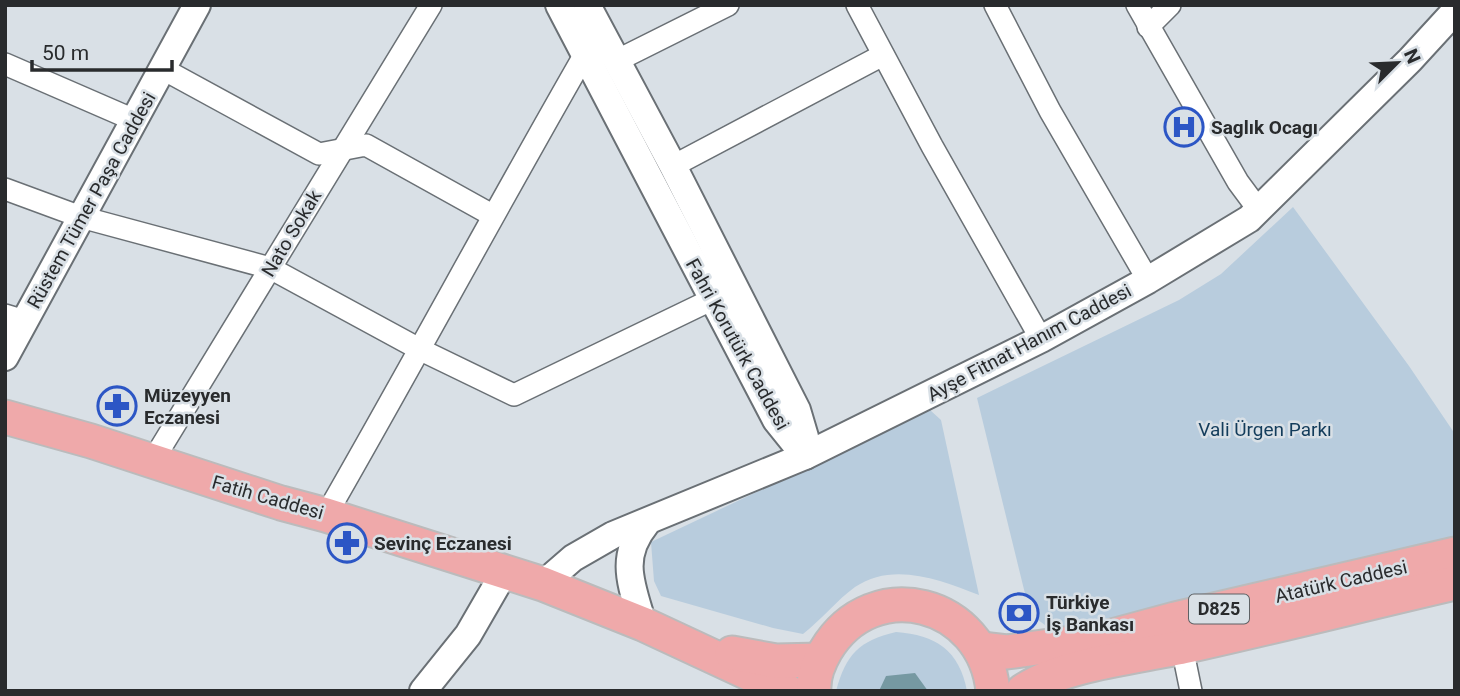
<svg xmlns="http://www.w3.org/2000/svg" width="1460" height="696" font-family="Roboto,sans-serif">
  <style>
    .green { fill: #b8ccdd }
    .water { fill: #7699a2 }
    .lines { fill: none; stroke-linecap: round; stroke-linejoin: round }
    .minor-casing { stroke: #6a7075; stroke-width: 24 }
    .tertiary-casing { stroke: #6a7075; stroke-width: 30 }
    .primary-casing { stroke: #bbbbbc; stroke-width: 37 }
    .minor { stroke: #fff; stroke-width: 21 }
    .tertiary { stroke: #fff; stroke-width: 26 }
    .primary { stroke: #efa9aa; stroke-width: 33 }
    .labels { text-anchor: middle; stroke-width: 5; stroke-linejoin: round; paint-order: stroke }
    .shield { fill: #d9e0e6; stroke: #5e6164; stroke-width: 2 }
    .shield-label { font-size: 18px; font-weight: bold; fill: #292b2d }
    .poi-label { font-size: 19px; font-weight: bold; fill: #292b2d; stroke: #d9e0e6; text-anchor: start }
    .street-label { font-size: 19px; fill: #292b2d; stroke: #d9e0e6 }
    .park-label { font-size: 19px; fill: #133c5b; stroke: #d9e0e6 }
  </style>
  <rect width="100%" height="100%" fill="#d9e0e6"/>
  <!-- green -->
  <g class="green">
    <path d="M1293,207L1409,366L1455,434V540L1121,621L1049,628L1030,614L977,398L1179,300L1221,274Z"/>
    <path d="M930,410L941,420L979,595C941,580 893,561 855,587C837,600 821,620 803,634L773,628L661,596L654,581L651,542Z"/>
    <path d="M896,632C936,635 959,650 967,691H836C846,654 859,641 896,632Z"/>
  </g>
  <!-- water -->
  <path class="water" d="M915,673L928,691H879L886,676Z"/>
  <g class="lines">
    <!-- minor casing -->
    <g class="minor-casing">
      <g id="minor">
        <path d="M857,5L932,146L1041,339"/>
        <path d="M995,5L1050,111L1148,280"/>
        <path d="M1137,5L1238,182L1258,209"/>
        <path d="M1148,27L1170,5"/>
        <path d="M616,61L728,5"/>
        <path d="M5,64L134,120"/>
        <path d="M163,69L319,154L366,145L492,215"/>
        <path d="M673,166L883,55"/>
        <path d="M5,189L81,217L270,268L421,350L514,395L713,299"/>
        <path d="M5,315L25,321"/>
        <path d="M152,462L431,5"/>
        <path d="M326,515C414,362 497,207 585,54"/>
        <path d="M1182,647L1191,691"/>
      </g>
    </g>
    <!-- tertiary casing -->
    <g class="tertiary-casing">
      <g id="tertiary">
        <path d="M559,5L776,420L805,456"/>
        <path d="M587,5L673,166L797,410L805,437V455"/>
        <path d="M5,357L197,5"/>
        <path d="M543,584L573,558L613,535L805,456L1041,339L1148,280L1249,219L1410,60L1455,11"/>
        <path d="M643,624C632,586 618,558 646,524"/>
        <path d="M423,691L468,635L505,571"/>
      </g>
    </g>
    <!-- primary casing -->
    <g class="primary-casing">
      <g id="primary">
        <path d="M5,417L91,441L281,503L326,515L543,584L643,624L787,691"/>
        <path d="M981,649L1007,652L1101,639L1175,619L1455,554"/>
        <path d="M732,653L776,661L820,660"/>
        <path d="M814,691C813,677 819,662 826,650C873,572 984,601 993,691"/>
        <path d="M1023,691C1060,665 1137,657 1183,647C1274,627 1364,604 1455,583"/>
      </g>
    </g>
    <!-- minor -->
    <use href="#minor" class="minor"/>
    <!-- tertiary -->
    <use href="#tertiary" class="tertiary"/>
    <!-- primary -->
    <use href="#primary" class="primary"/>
  </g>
  <!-- icons -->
  <defs>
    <g id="hospital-ring" transform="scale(2.0125)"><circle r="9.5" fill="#d9e0e6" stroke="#2c56c5" stroke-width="1.5"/><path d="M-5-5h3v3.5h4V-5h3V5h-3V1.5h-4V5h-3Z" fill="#2c56c5"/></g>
    <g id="pharmacy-ring" transform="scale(2.0125)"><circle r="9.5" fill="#d9e0e6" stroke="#2c56c5" stroke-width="1.5"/><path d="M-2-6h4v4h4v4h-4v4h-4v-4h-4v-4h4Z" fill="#2c56c5"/></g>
    <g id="bank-ring" transform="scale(2.0125)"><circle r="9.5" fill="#d9e0e6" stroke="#2c56c5" stroke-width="1.5"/><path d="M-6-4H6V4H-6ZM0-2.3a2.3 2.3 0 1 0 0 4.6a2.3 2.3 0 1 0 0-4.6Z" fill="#2c56c5"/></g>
  </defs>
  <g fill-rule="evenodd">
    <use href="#hospital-ring" x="1184" y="127"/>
    <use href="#pharmacy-ring" x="117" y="406"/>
    <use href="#pharmacy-ring" x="347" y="543"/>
    <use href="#bank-ring" x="1019" y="613"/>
  </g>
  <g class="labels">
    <!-- shield labels -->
    <rect class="shield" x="1189" y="594.5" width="60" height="29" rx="5"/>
    <g class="shield-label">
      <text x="1219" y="615">D825</text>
    </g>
    <!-- poi labels -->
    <g class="poi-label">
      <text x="1211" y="134">Saglık Ocagı</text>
      <text x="144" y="402">Müzeyyen<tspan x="144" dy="22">Eczanesi</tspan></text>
      <text x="374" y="550">Sevinç Eczanesi</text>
      <text x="1046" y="609">Türkiye<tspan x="1046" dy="22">İş Bankası</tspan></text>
    </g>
    <!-- street labels -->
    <g class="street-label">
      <text transform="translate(91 200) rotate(-61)" y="7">Rüstem Tümer Paşa Caddesi</text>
      <text transform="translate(291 233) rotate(-59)" y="7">Nato Sokak</text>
      <text transform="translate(1029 342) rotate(-28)" y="7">Ayşe Fitnat Hanım Caddesi</text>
      <text transform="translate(738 344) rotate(61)" y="7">Fahri Korutürk Caddesi</text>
      <text transform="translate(268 497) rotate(16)" y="7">Fatih Caddesi</text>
      <text transform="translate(1341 581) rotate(-13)" y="7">Atatürk Caddesi</text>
    </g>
    <!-- park labels -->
    <g class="park-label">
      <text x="1265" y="436">Vali Ürgen Parkı</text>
    </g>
  </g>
  <!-- border -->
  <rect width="1460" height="696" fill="none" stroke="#292b2d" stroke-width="14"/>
  <!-- north arrow -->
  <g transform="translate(1397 63) rotate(66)" stroke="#d9e0e6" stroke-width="5" paint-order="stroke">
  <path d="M0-5L12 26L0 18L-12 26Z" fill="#292b2d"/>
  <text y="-10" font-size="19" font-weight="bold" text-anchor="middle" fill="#292b2d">N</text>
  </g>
  <!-- scale -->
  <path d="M32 60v10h140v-10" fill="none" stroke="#292b2d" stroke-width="3.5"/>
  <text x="42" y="60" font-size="21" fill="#292b2d" stroke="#d9e0e6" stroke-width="5" paint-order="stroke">50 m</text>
</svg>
